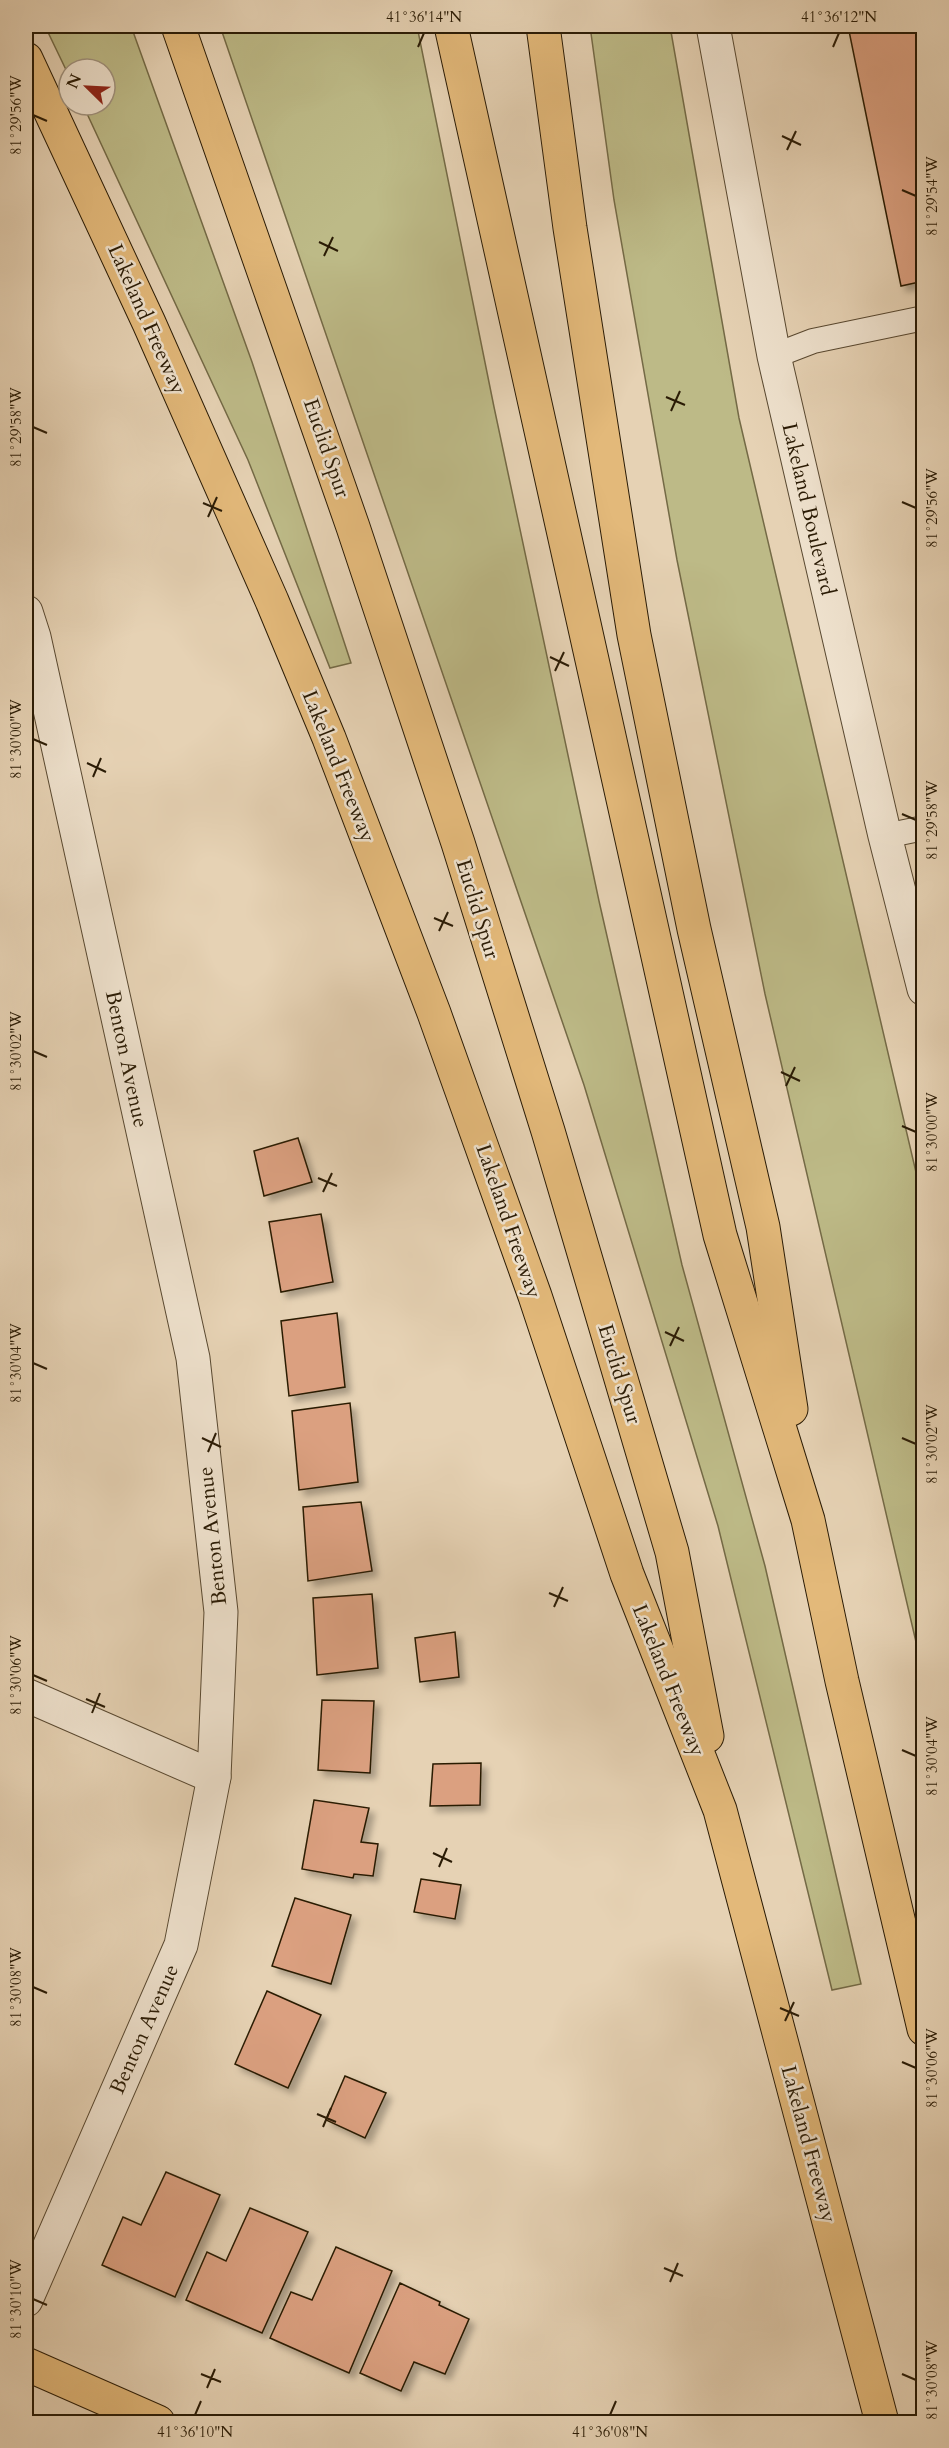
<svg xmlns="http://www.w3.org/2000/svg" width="949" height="2448" font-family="Cardo,serif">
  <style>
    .green { fill: #bdba87; stroke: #746a46; stroke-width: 1.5 }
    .building { fill: #dba080; stroke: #2a1b05; stroke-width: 1.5; filter: url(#shadow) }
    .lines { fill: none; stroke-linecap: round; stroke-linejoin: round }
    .service-casing { stroke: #594931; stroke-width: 26 }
    .minor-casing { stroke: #594931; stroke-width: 35 }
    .tertiary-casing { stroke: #594931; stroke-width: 35 }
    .primary-casing { stroke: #2a1b05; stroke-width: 35 }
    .motorway-casing { stroke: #2a1b05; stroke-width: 35 }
    .service { stroke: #efe2ce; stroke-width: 24 }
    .minor { stroke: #efe2ce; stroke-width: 33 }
    .tertiary { stroke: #efe2ce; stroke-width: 33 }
    .primary { stroke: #e3b97a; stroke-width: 33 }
    .motorway { stroke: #e3b97a; stroke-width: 33 }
    .ticks { fill: none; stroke: #2a1b05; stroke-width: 2 }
    .labels { text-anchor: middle; stroke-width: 5; stroke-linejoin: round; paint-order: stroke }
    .street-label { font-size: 21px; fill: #2a1b05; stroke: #efe2ce }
    .neatline { fill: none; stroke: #2a1b05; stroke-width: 2 }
    .ticks-label { font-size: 15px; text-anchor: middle; fill: #2a1b05 }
  </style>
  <defs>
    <filter id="shadow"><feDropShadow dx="5.5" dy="5.5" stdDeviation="3" flood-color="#0004"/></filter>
  </defs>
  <rect width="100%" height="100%" fill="#e6d2b4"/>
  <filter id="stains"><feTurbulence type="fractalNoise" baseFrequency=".00333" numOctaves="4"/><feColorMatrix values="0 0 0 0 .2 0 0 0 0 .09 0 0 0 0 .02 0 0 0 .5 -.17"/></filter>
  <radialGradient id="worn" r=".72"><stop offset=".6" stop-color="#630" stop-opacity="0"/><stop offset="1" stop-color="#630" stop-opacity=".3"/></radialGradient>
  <!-- green -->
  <g class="green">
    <path d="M45,26H131L252,362L351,663L330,668L248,460L83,105H105V69H69V76Z"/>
    <path d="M220,26H417L494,407L599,901L682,1265L765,1566L861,1984L832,1990L718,1526L584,1085Z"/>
    <path d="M590,26H670L739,418L923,1202V1672L765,994L677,560L614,200Z"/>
  </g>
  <!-- building -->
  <g class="building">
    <path d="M848,26H924V281L901,286Z"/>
    <path d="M298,1138L312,1182L264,1196L254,1151Z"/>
    <path d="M321,1214L333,1282L281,1292L269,1222Z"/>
    <path d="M337,1313L345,1387L289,1396L281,1321Z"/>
    <path d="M350,1403L358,1482L299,1490L292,1411Z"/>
    <path d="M361,1502L372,1571L308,1581L303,1507Z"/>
    <path d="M372,1594L378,1668L317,1675L313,1598Z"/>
    <path d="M455,1632L459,1677L420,1682L415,1638Z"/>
    <path d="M322,1700L374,1701L370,1773L318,1770Z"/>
    <path d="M481,1763L480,1805L430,1806L433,1764Z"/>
    <path d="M314,1800L369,1808L361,1842L378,1844L373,1876L354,1874L353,1878L302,1869Z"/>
    <path d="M421,1879L461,1885L455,1919L414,1912Z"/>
    <path d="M295,1898L351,1915L331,1984L272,1966Z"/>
    <path d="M267,1991L321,2015L288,2088L235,2064Z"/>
    <path d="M345,2076L386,2093L365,2138L326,2120Z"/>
    <path d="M166,2172L220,2195L175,2297L102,2265L123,2217L141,2225Z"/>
    <path d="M250,2208L308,2232L262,2333L186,2300L207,2252L226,2261Z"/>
    <path d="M336,2247L392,2271L349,2373L270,2338L291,2292L312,2300Z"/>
    <path d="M400,2283L440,2302L439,2305L469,2319L445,2374L414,2362L401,2391L360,2373Z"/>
  </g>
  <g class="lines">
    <!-- service casing -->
    <g class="service-casing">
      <g id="service">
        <path d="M774,356L813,341L924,318"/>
        <path d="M885,836L924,828"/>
      </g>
    </g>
    <!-- minor casing -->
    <g class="minor-casing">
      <g id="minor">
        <path d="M26,612L34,637L193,1358L221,1612L214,1777L181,1945L26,2300"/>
        <path d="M26,1695L214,1777"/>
      </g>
    </g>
    <!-- tertiary casing -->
    <g class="tertiary-casing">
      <path id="tertiary" d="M713,26L774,356L885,836L924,989"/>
    </g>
    <!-- primary casing -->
    <g class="primary-casing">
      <path id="primary" d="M26,2364L158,2422"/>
    </g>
    <!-- motorway casing -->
    <g class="motorway-casing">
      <g id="motorway">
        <path d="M178,26L353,527L458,843L548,1131L672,1552L707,1736"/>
        <path d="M451,26L720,1235L808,1520L842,1681L924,2029"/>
        <path d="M543,26L570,228L634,635L694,929L763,1227L791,1409"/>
        <path d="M26,59L149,323L272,601L329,738L434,1013L535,1296L627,1574L720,1810L882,2422"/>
      </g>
    </g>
    <!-- service -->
    <use href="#service" class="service"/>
    <!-- minor -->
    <use href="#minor" class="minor"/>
    <!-- tertiary -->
    <use href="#tertiary" class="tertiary"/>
    <!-- primary -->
    <use href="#primary" class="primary"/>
    <!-- motorway -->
    <use href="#motorway" class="motorway"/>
  </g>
  <!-- ticks -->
  <path class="ticks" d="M418,47L424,33M833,47L839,33M33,115L47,121M782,136L801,145M787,150L796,131M902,190L916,196M319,242L338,251M324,256L333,237M666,397L685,405M671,411L680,391M33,427L47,433M902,502L916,508M203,503L222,511M208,517L217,497M550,657L569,666M555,671L564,652M33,739L47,745M87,763L106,772M93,777L101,758M902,814L916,820M434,918L453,926M439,931L448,912M33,1051L47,1057M781,1072L800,1081M786,1086L795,1067M902,1126L916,1132M318,1178L337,1186M323,1192L332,1173M665,1332L684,1341M670,1346L679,1327M33,1363L47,1369M202,1438L221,1447M902,1438L916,1444M208,1452L216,1433M549,1593L568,1601M554,1607L563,1587M33,1675L47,1681M86,1699L105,1707M92,1713L100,1693M902,1750L916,1756M433,1853L452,1862M439,1867L447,1848M33,1987L47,1993M780,2008L799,2016M785,2021L794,2002M902,2062L916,2068M317,2114L336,2122M323,2127L331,2108M664,2268L683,2276M670,2282L678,2263M33,2299L47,2305M201,2374L221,2382M902,2374L916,2380M207,2388L215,2369M195,2415L201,2401M610,2415L616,2401"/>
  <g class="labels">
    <!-- street labels -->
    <g class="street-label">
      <text transform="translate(147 319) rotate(66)" y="7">Lakeland Freeway</text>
      <text transform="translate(327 448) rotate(71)" y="7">Euclid Spur</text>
      <text transform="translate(809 509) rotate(77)" y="7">Lakeland Boulevard</text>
      <text transform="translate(339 766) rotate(68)" y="7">Lakeland Freeway</text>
      <text transform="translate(478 909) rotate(73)" y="7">Euclid Spur</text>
      <text transform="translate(127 1059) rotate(78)" y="7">Benton Avenue</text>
      <text transform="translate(509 1221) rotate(71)" y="7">Lakeland Freeway</text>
      <text transform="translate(620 1374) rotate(73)" y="7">Euclid Spur</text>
      <text transform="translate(212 1536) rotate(-96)" y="7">Benton Avenue</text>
      <text transform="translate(669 1680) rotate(68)" y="7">Lakeland Freeway</text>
      <text transform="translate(144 2029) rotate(-66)" y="7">Benton Avenue</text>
      <text transform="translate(809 2144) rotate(75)" y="7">Lakeland Freeway</text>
    </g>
  </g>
  <!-- margin -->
  <rect width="949" height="2448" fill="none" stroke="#e6d2b4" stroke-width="66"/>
  <!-- north arrow -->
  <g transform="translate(87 87) rotate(294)"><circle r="28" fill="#efe2ce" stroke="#a0927e" stroke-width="1.5"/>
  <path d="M0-4.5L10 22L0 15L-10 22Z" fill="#8f2418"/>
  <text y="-9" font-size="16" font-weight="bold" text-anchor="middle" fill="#2a1b05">N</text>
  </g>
  <rect x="33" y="33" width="883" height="2382" class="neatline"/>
  <g class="ticks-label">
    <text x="424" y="22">41°36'14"N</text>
    <text x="839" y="22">41°36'12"N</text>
    <text transform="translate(16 115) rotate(-90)" y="5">81°29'56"W</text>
    <text transform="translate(932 196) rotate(-90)" y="5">81°29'54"W</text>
    <text transform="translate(16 427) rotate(-90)" y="5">81°29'58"W</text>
    <text transform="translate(932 508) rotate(-90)" y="5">81°29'56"W</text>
    <text transform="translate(16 739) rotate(-90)" y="5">81°30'00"W</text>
    <text transform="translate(932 820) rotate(-90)" y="5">81°29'58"W</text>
    <text transform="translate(16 1051) rotate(-90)" y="5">81°30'02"W</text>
    <text transform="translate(932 1132) rotate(-90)" y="5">81°30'00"W</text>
    <text transform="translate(16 1363) rotate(-90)" y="5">81°30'04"W</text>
    <text transform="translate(932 1444) rotate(-90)" y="5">81°30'02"W</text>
    <text transform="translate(16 1675) rotate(-90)" y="5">81°30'06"W</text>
    <text transform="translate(932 1756) rotate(-90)" y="5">81°30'04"W</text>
    <text transform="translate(16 1987) rotate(-90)" y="5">81°30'08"W</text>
    <text transform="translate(932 2068) rotate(-90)" y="5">81°30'06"W</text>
    <text transform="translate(16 2299) rotate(-90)" y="5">81°30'10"W</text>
    <text transform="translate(932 2380) rotate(-90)" y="5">81°30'08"W</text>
    <text x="195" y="2437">41°36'10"N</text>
    <text x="610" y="2437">41°36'08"N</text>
  </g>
  <rect width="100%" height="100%" filter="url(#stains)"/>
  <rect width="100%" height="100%" fill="url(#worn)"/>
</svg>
